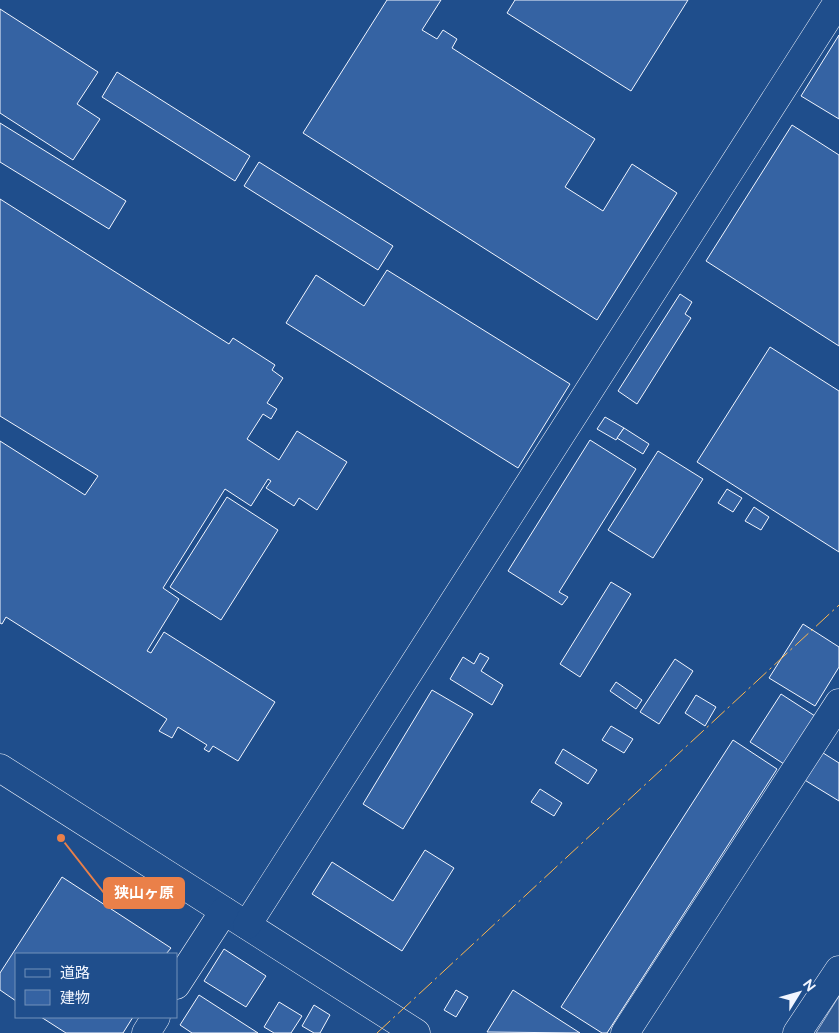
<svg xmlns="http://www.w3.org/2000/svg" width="839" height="1033" font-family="Raleway,'Noto Sans JP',sans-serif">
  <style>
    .built { fill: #305b95; stroke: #a8bbd7 }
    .building { fill: #3563a3; stroke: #f2f6ff }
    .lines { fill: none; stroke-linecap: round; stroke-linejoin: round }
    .minor-casing { stroke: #f2f6ff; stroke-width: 29 }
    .minor { stroke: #1f4e8c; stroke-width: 28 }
    .power { stroke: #ffb74d; stroke-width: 1; stroke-dasharray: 18 4 2.5 4; stroke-linecap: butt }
    .leader { fill: none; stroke: #ea8049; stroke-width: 2 }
    .callout-dot { fill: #ea8049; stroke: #1f4e8c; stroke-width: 2 }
    .callout { fill: #ea8049; stroke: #ea8049; stroke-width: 2 }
    .callout-label { font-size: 15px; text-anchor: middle; font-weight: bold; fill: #fff }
  </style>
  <rect width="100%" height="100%" fill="#1f4e8c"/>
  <!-- built -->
  <path class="built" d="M839,996V1033H816Z"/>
  <!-- building -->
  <g class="building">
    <path d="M387,0H441L422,30L437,39L443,30L457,39L452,48L595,139L565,187L603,211L632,164L677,193L597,320L303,133Z"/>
    <path d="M515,0H688L631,91L507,13Z"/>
    <path d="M0,9L98,72L77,104L100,119L73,160L0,113Z"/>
    <path d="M839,35V119L801,96Z"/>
    <path d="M117,72L250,156L235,181L102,97Z"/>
    <path d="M0,123L126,201L109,229L0,162Z"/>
    <path d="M792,125L839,155V346L706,261Z"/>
    <path d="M259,162L393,246L378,270L244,186Z"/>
    <path d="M0,199L229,344L233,338L275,365L272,370L283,378L267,403L277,409L271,419L263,414L247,439L279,460L297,431L347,462L317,510L299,498L294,506L266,488L271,481L268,479L251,506L225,489L163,588L179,599L147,651L151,653L164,632L275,702L238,761L213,746L209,752L204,749L207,745L178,727L172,738L159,731L167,719L6,617L2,624L0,623V441L85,495L98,476L0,416Z"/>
    <path d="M387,270L570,384L518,468L286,323L316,275L364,306Z"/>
    <path d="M680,294L692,302L685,314L691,318L637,404L618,391Z"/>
    <path d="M770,347L839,391V552L697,462Z"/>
    <path d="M605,417L624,428L616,440L597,429Z"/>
    <path d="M624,428L649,444L643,454L617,438Z"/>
    <path d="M590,440L636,469L559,592L568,597L562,605L508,571Z"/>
    <path d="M658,451L703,479L653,558L608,530Z"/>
    <path d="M727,489L742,498L733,512L718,503Z"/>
    <path d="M227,497L278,530L221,620L170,587Z"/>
    <path d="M754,507L769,517L761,530L745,521Z"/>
    <path d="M611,582L631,594L580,677L560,664Z"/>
    <path d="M803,624L839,647V667L815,706L769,678Z"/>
    <path d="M480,653L489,658L481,671L503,685L492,705L450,679L463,657L474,664Z"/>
    <path d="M675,659L693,671L659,724L640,712Z"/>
    <path d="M616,682L642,700L636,709L610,691Z"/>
    <path d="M432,690L473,714L403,829L363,804Z"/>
    <path d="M781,694L815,716L784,764L750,742Z"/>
    <path d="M696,695L716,707L705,726L685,713Z"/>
    <path d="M611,726L633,739L624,753L602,740Z"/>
    <path d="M733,740L777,769L607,1033H602L561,1007Z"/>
    <path d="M563,749L597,770L588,784L555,763Z"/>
    <path d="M820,751L839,763V801L803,779Z"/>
    <path d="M540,789L562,803L554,816L531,802Z"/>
    <path d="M425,850L454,868L402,951L312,894L332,862L393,901Z"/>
    <path d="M62,877L171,948L166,954H16V1001L0,990V973Z"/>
    <path d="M224,949L266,976L246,1007L204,981Z"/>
    <path d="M456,990L468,997L456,1017L444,1010Z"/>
    <path d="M513,990L580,1033L487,1032Z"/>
    <path d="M199,995L258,1033H192L180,1025Z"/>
    <path d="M279,1002L302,1016L291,1033H274L264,1027Z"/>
    <path d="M314,1005L330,1015L320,1033H314L302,1026Z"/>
    <path d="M41,1017H133L123,1033H66Z"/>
  </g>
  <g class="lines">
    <!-- minor casing -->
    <g class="minor-casing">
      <g id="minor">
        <path d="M0,768L416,1033"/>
        <path d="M247,925L839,0"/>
        <path d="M176,985L224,911"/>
        <path d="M146,1033L156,1017"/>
        <path d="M625,1033L839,703"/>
        <path d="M797,1033L839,970"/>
      </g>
    </g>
    <!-- minor -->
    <use href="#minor" class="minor"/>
    <!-- power -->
    <path class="power" d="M377,1033L839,605"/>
  </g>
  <!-- callouts -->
  <path class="leader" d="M61 838L104 893"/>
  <circle class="callout-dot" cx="61" cy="838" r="5"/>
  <rect class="callout" x="104" y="878" width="80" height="30" rx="5"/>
  <g class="callout-label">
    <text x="144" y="898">狭山ヶ原</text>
  </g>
  <!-- legend -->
  <rect x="15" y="953" width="162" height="65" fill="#1f4e8c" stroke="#7391ba"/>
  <rect x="25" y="969" width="25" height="8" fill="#1f4e8c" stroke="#7391ba"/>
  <text x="60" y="978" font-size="15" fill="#f2f6ff">道路</text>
  <rect x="25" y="990" width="25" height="15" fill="#3563a3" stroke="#7391ba"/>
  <text x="60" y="1003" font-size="15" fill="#f2f6ff">建物</text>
  <!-- north arrow -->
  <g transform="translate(799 993) rotate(53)" stroke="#1f4e8c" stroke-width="4" paint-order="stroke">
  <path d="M0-4L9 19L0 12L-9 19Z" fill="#f2f6ff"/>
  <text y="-8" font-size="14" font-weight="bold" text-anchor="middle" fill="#f2f6ff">N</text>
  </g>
</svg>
